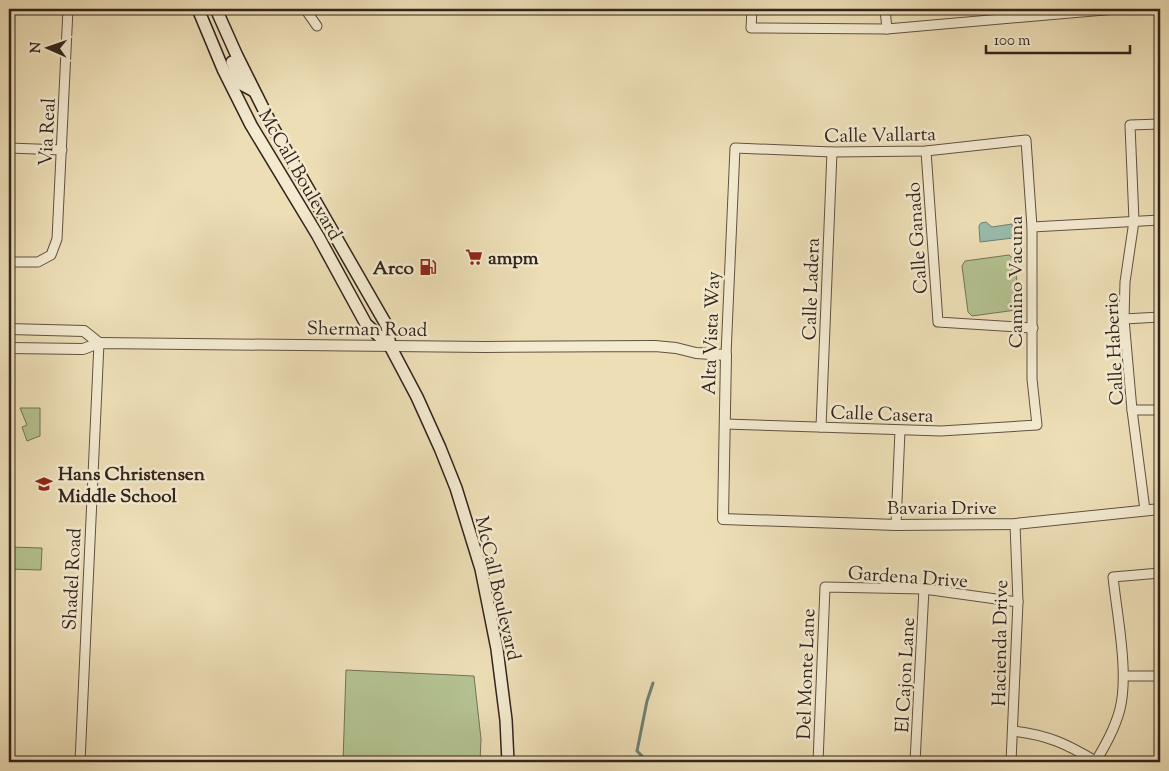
<svg xmlns="http://www.w3.org/2000/svg" width="1169" height="771" font-family="'Sorts Mill Goudy',serif">
  <style>
    .green { fill: #b4c291; stroke: #737356 }
    .water { fill: #99bcac; stroke: #707f72 }
    .lines { fill: none; stroke-linecap: round; stroke-linejoin: round }
    .stream { stroke: #707f72; stroke-width: 3 }
    .minor-casing { stroke: #615242; stroke-width: 11 }
    .tertiary-casing { stroke: #615242; stroke-width: 12 }
    .secondary-casing { stroke: #32241c; stroke-width: 14 }
    .minor { stroke: #f3ead0; stroke-width: 9 }
    .tertiary { stroke: #f3ead0; stroke-width: 10 }
    .secondary { stroke: #f3ead0; stroke-width: 11 }
    .labels { text-anchor: middle; stroke-width: 5; stroke-linejoin: round; paint-order: stroke }
    .street-label { font-size: 19px; fill: #32241c; stroke: #f3ead0 }
    .poi-label { font-size: 19px; font-weight: bold; fill: #32241c; stroke: #f3ead0; text-anchor: start }
  </style>
  <rect width="100%" height="100%" fill="#eddeb6"/>
  <filter id="stains"><feTurbulence type="fractalNoise" baseFrequency=".004" numOctaves="4"/><feColorMatrix values="0 0 0 0 .2 0 0 0 0 .09 0 0 0 0 .02 0 0 0 .5 -.17"/></filter>
  <radialGradient id="worn" r=".72"><stop offset=".6" stop-color="#630" stop-opacity="0"/><stop offset="1" stop-color="#630" stop-opacity=".3"/></radialGradient>
  <!-- green -->
  <g class="green">
    <path d="M1009,255L1014,259L1020,305L1016,310L972,316L968,312L962,266L965,261Z"/>
    <path d="M20,408H40V436L27,441L22,427L27,425Z"/>
    <path d="M9,547L42,548L41,570L9,569Z"/>
    <path d="M346,670L474,676L481,739L480,762H343Z"/>
  </g>
  <!-- water -->
  <path class="water" d="M986,222L992,227L1012,224L1013,238L980,242L979,226L981,223Z"/>
  <g class="lines">
    <!-- stream -->
    <path class="stream" d="M645,762L644,758L637,751L647,701L653,683"/>
    <!-- minor casing -->
    <g class="minor-casing">
      <g id="minor">
        <path d="M305,9L317,26"/>
        <path d="M752,9L751,28L887,29L1116,9"/>
        <path d="M885,9L887,29"/>
        <path d="M9,148L62,150"/>
        <path d="M926,151L938,322L1033,328"/>
        <path d="M1032,227L1160,220"/>
        <path d="M9,262H38L51,255L57,239L68,9"/>
        <path d="M1124,319L1160,317"/>
        <path d="M1132,410H1160"/>
        <path d="M725,424L941,431L1037,425L1032,379V227L1026,140L926,151L832,152L735,148L726,355"/>
        <path d="M821,427L832,152"/>
        <path d="M1145,510L1132,410L1124,319L1125,282L1134,221L1130,125L1160,124"/>
        <path d="M896,525L900,430"/>
        <path d="M1124,676H1160"/>
        <path d="M1013,731C1048,735 1067,744 1097,762"/>
        <path d="M1096,761C1106,744 1115,728 1120,709C1129,673 1117,615 1113,577L1160,573"/>
        <path d="M80,762L99,343"/>
        <path d="M818,762L825,587L924,589L1018,602"/>
        <path d="M915,762L924,589"/>
        <path d="M1011,762L1018,602L1015,524"/>
      </g>
    </g>
    <!-- tertiary casing -->
    <g class="tertiary-casing">
      <g id="tertiary">
        <path d="M9,329L84,331L99,343"/>
        <path d="M9,348L83,349L99,343L485,347L655,346L676,348L696,353L726,355L723,519L896,525L1015,524L1160,509"/>
      </g>
    </g>
    <!-- secondary casing -->
    <g class="secondary-casing">
      <g id="secondary">
        <path d="M198,9L223,69L251,125L318,236L366,324L390,346L417,397L440,448L456,488L481,569L497,649L506,720L508,762"/>
        <path d="M216,9L237,56L272,126L387,326L390,346"/>
        <path d="M232,62L241,84L254,91"/>
      </g>
    </g>
    <!-- minor -->
    <use href="#minor" class="minor"/>
    <!-- tertiary -->
    <use href="#tertiary" class="tertiary"/>
    <!-- secondary -->
    <use href="#secondary" class="secondary"/>
  </g>
  <!-- icons -->
  <defs>
    <g id="supermarket-bare" transform="scale(1.35)"><path d="M-6-5.5h2.5l.6 2H6L4.5 2H-2.5L-4.4-4H-6ZM-1.5 3.2a1.3 1.3 0 1 0 .1 0ZM3 3.2a1.3 1.3 0 1 0 .1 0Z" fill="#8f2418" stroke="#f3ead0" stroke-width="2.5" paint-order="stroke"/></g>
    <g id="fuel-bare" transform="scale(1.35)"><path d="M-5.5-6h7V0h2V4h1.3V-2.5L3-4.5l.8-.8L6-3V5H2.5V1h-1V6h-7ZM-4.2-4.7v3.2H.2V-4.7Z" fill="#8f2418" stroke="#f3ead0" stroke-width="2.5" paint-order="stroke"/></g>
    <g id="school-bare" transform="scale(1.35)"><path d="M0-5L7-2L0 1L-7-2ZM-4 1L0 2.5L4 1V4Q0 6-4 4Z" fill="#8f2418" stroke="#f3ead0" stroke-width="2.5" paint-order="stroke"/></g>
  </defs>
  <g fill-rule="evenodd">
    <use href="#supermarket-bare" x="474" y="257"/>
    <use href="#fuel-bare" x="428" y="267"/>
    <use href="#school-bare" x="44" y="484"/>
  </g>
  <g class="labels">
    <!-- street labels -->
    <g class="street-label">
      <text transform="translate(46 132) rotate(-87)" y="7">Via Real</text>
      <text transform="translate(880 134) rotate(-1)" y="7">Calle Vallarta</text>
      <text transform="translate(301 174) rotate(60)" y="7">McCall Boulevard</text>
      <text transform="translate(916 238) rotate(-94)" y="7">Calle Ganado</text>
      <text transform="translate(1015 282) rotate(-90)" y="7">Camino Vacuna</text>
      <text transform="translate(810 289) rotate(-88)" y="7">Calle Ladera</text>
      <text transform="translate(367 328) rotate(1)" y="7">Sherman Road</text>
      <text transform="translate(710 333) rotate(-88)" y="7">Alta Vista Way</text>
      <text transform="translate(1113 349) rotate(-93)" y="7">Calle Haberio</text>
      <text transform="translate(882 413) rotate(2)" y="7">Calle Casera</text>
      <text x="942" y="514">Bavaria Drive</text>
      <text transform="translate(908 576) rotate(4)" y="7">Gardena Drive</text>
      <text transform="translate(71 579) rotate(-87)" y="7">Shadel Road</text>
      <text transform="translate(499 588) rotate(77)" y="7">McCall Boulevard</text>
      <text transform="translate(999 643) rotate(-89)" y="7">Hacienda Drive</text>
      <text transform="translate(805 674) rotate(-88)" y="7">Del Monte Lane</text>
      <text transform="translate(904 675) rotate(-87)" y="7">El Cajon Lane</text>
    </g>
    <!-- poi labels -->
    <g class="poi-label">
      <text x="488" y="264">ampm</text>
      <text x="414" y="274" text-anchor="end">Arco</text>
      <text x="58" y="480">Hans Christensen<tspan x="58" dy="22">Middle School</tspan></text>
    </g>
  </g>
  <!-- margin -->
  <rect width="1169" height="771" fill="none" stroke="#eddeb6" stroke-width="30"/>
  <rect x="10" y="10" width="1149" height="751" fill="none" stroke="#32241c" stroke-width="2.5"/>
  <rect x="15" y="15" width="1139" height="741" fill="none" stroke="#32241c"/>
  <!-- north arrow -->
  <g transform="translate(48 48) rotate(272)" stroke="#f3ead0" stroke-width="4" paint-order="stroke">
  <path d="M0-4L9 19L0 12L-9 19Z" fill="#32241c"/>
  <text y="-8" font-size="14" font-weight="bold" text-anchor="middle" fill="#32241c">N</text>
  </g>
  <!-- scale -->
  <path d="M986 45v8h144v-8" fill="none" stroke="#32241c" stroke-width="2.5"/>
  <text x="994" y="45" font-size="15" fill="#32241c" stroke="#f3ead0" stroke-width="4" paint-order="stroke">100 m</text>
  <rect width="100%" height="100%" filter="url(#stains)"/>
  <rect width="100%" height="100%" fill="url(#worn)"/>
</svg>
